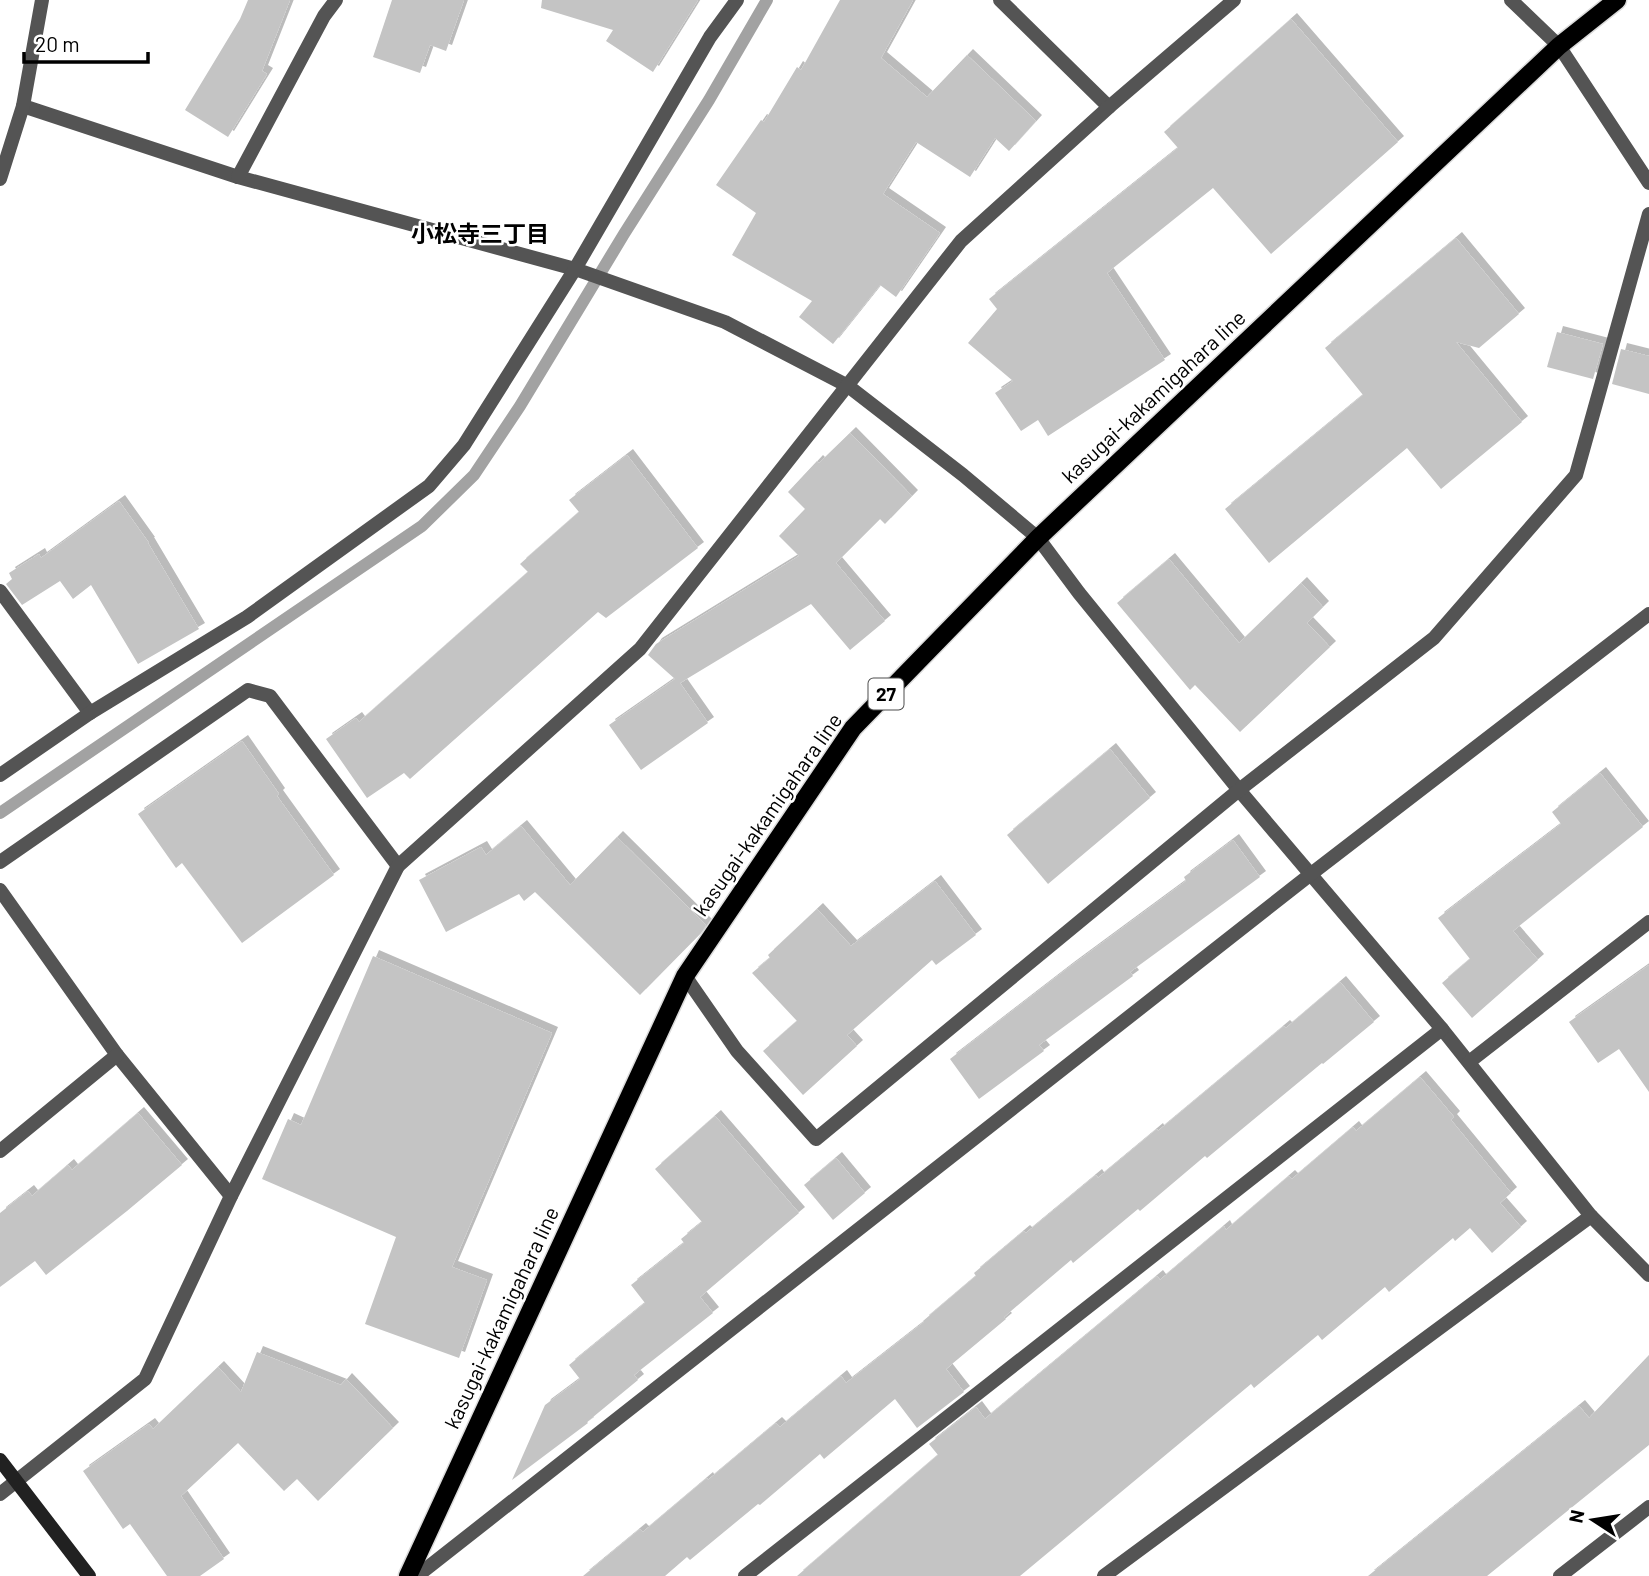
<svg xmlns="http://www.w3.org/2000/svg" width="1649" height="1576" font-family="Barlow,'Noto Sans JP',sans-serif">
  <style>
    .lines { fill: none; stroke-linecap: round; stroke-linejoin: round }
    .stream { stroke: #a2a2a2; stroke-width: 12 }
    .building { fill: #c4c4c4; filter: url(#shadow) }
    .primary-casing { stroke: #dbdbdb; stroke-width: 21 }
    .street { stroke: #545454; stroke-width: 14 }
    .secondary { stroke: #212121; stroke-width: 14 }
    .primary { stroke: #000; stroke-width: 18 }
    .labels { text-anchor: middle; stroke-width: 5; stroke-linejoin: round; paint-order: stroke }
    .shield { fill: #fff; stroke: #4c4c4c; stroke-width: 2 }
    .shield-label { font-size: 19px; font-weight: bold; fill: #000 }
    .street-label { font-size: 21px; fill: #000; stroke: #fff }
    .neighbourhood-label { font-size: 23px; font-weight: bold; fill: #000; stroke: #fff }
  </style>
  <defs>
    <filter id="shadow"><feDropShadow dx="6" dy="-6" stdDeviation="0" flood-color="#0004"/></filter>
  </defs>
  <rect width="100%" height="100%" fill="#fff"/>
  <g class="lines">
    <!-- stream -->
    <path class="stream" d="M0,813L422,526L474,475L520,406L624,234L709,100L767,0"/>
  </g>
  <!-- building -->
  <g class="building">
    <path d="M248,0H290L262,71L267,74L228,137L185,110L240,19Z"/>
    <path d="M392,0H464L446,51L430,45L420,73L373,57Z"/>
    <path d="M542,0H698L653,72L606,41L613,30L541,8Z"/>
    <path d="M840,0H913L881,58L927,97L967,55L1036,121L1009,151L995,138L970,177L916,142L883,194L940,233L896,297L880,285L833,344L799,317L812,301L732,255L756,213L716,185L761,120L764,122L797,67L801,70Z"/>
    <path d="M1291,19L1398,142L1271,254L1213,188L1107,273L1165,360L1048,436L1038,420L1021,431L995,393L1013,381L968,343L997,309L989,299L1178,148L1164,132Z"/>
    <path d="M1456,238L1519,314L1479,348L1456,342L1522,422L1441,489L1407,448L1269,563L1225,509L1363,395L1325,348Z"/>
    <path d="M1557,332L1603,344L1593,379L1547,367Z"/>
    <path d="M1621,349L1649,356V394L1612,384Z"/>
    <path d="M850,433L912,496L885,524L880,519L836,563L885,621L850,650L811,604L680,683L708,723L641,770L609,725L675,679L648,655L656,644L799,556L779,536L805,509L788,492L817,461L819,463Z"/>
    <path d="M627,455L698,548L606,618L598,612L410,779L404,773L367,798L326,739L356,718L359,722L528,572L520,564L579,512L569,500Z"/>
    <path d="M119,501L149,543H148L199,629L138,664L91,585L73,599L60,581L22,605L6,584L12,579L9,573L39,554L41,558Z"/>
    <path d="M1169,559L1239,643L1301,583L1323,607L1307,623L1330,647L1240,732L1195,685L1190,690L1117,603Z"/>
    <path d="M242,741L279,794L277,796L334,875L242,943L182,863L176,868L138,814Z"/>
    <path d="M1110,749L1150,798L1048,884L1007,835Z"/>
    <path d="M1600,773L1643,827L1513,931L1538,960L1472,1018L1442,983L1470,959L1438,918L1561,824L1552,812Z"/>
    <path d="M521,826L570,885L617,837L706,925L701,933L640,995L535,892L524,901L519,894L446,932L419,880L481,847L486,855Z"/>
    <path d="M1233,840L1260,877L1130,972L1133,976L1039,1045L1044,1051L979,1099L950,1059L1068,968L1186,881L1184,877Z"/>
    <path d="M935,881L976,935L936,965L932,960L847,1035L857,1046L803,1095L763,1051L797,1021L752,973L770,958L768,955L817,909L851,946Z"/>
    <path d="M373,956L552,1033L452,1267L487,1280L459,1358L365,1324L396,1237L262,1179L288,1119L301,1125Z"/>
    <path d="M1649,965V1092L1619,1049L1598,1063L1569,1022Z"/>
    <path d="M1340,982L1374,1022L1323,1064L1322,1063L1207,1158L1205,1156L1140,1211L1138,1209L1073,1263L1071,1260L1004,1317L1006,1319L946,1369L964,1392L917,1428L895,1399L824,1459L820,1454L760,1505L758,1504L690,1560L687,1557L665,1576H583L640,1529L643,1532L707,1478L708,1480L776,1423L780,1427L841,1376L846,1383L924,1322L923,1321L976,1276L974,1273L1024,1231L1026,1233L1096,1175L1098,1178L1157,1129L1158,1131L1284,1026L1286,1028Z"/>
    <path d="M1420,1077L1454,1117L1451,1120L1511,1193L1500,1203L1521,1227L1492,1253L1470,1228L1455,1241L1453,1238L1389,1292L1385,1287L1322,1340L1318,1335L1254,1388L1251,1384L1020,1576H797L938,1455L929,1444L976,1407L985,1419L1157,1276L1160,1280L1224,1226L1226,1230L1289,1176L1292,1179L1353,1127L1356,1131Z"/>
    <path d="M138,1113L182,1165L127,1211L46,1275L35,1261L0,1287V1213L28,1191L32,1196L68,1165L72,1170Z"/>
    <path d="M715,1116L799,1213L700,1297L713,1313L634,1375L638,1380L587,1422L588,1423L512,1480L545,1405L580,1379L569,1365L645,1303L631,1285L684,1243L681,1239L702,1222L655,1169Z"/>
    <path d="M836,1158L865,1193L833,1220L804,1185Z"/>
    <path d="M257,1352L341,1385L346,1379L393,1428L318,1501L297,1479L284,1491L238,1443L181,1496L224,1559L200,1576H167L130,1524L123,1529L83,1471L149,1424L153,1429L218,1367L241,1392Z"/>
    <path d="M1649,1355V1445L1487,1576H1368L1579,1406L1589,1418Z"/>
  </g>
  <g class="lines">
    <!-- primary casing -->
    <g class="primary-casing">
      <path id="primary" d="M408,1576L685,976L853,728L1038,538L1559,46L1617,0"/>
    </g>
    <!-- street -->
    <g class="street">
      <path d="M1000,0L1109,107"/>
      <path d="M1511,0L1559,46L1649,183"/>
      <path d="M23,106L238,177L575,269L725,322L848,386L963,475L1038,538L1079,593L1239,790L1442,1029L1591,1216L1649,1275"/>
      <path d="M238,177L324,16L336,0"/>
      <path d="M0,179L23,106L42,0"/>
      <path d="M0,591L90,713"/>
      <path d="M0,775L90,713L247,617L429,486L464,445L575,269L710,37L737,0"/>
      <path d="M0,862L248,690L270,696L398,866"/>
      <path d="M0,890L117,1055L231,1196"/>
      <path d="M685,976L737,1051L816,1139L1239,790L1434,638L1576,475L1649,214"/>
      <path d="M1469,1062L1649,922"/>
      <path d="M0,1151L117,1055"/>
      <path d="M0,1494L145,1379L231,1196L398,866L640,649L961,241L1109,107L1234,0"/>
      <path d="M417,1576L1311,874L1649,614"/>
      <path d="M745,1576L1442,1029"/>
      <path d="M1104,1576L1591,1216"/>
      <path d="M1560,1576L1649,1507"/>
    </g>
    <!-- secondary -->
    <path class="secondary" d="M0,1460L89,1576"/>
    <!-- primary -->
    <use href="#primary" class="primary"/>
  </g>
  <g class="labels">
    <!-- shield labels -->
    <rect class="shield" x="868.5" y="678.5" width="35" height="31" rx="5"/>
    <g class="shield-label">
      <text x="886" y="701">27</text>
    </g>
    <!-- street labels -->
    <g class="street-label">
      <text transform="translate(1154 397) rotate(-43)" y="7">kasugai-kakamigahara line</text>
      <text transform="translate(768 815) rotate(-55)" y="7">kasugai-kakamigahara line</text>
      <text transform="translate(502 1318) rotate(-65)" y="7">kasugai-kakamigahara line</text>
    </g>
    <!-- neighbourhood labels -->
    <g class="neighbourhood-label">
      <text x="480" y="242">小松寺三丁目</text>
    </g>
  </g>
  <!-- north arrow -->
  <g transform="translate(1593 1520) rotate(282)" stroke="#ffffff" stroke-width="5" paint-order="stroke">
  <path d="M0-5L12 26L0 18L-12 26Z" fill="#000000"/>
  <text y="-10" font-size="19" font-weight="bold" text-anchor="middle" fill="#000000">N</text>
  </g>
  <!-- scale -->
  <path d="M24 52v10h124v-10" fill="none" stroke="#000000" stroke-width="3.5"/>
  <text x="35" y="52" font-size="21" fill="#000000" stroke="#ffffff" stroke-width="5" paint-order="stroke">20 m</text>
</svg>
